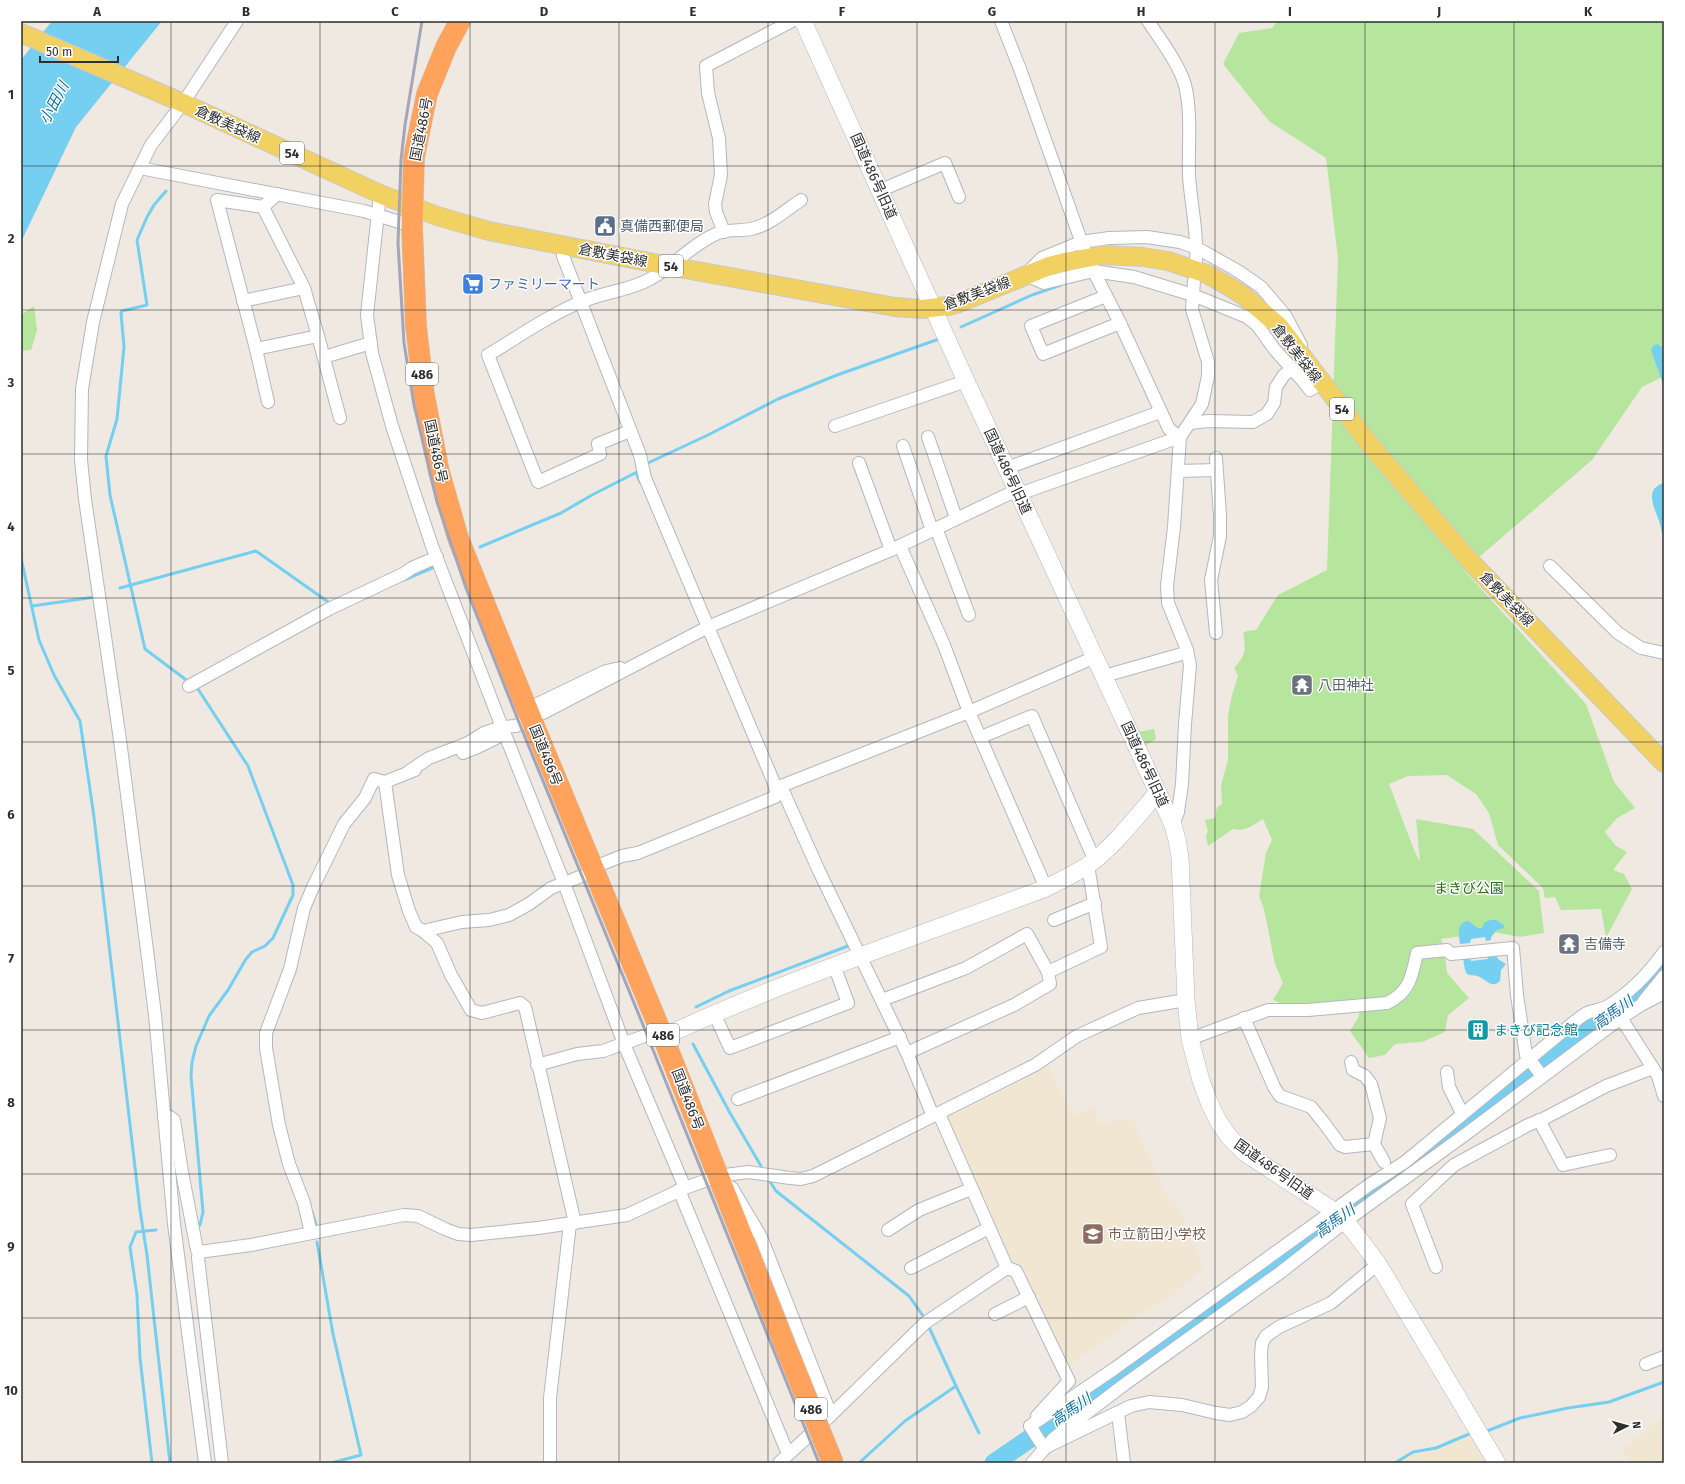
<svg xmlns="http://www.w3.org/2000/svg" width="1685" height="1484" font-family="'Fira Sans','Noto Sans JP',sans-serif">
  <style>
    .education { fill: #f0e6d1 }
    .green { fill: #b6e59e }
    .water { fill: #75cff0 }
    .lines { fill: none; stroke-linecap: round; stroke-linejoin: round }
    .stream { stroke: #75cff0; stroke-width: 3 }
    .river { stroke: #75cff0; stroke-width: 19 }
    .street-casing { stroke: #b4b7c1; stroke-width: 14 }
    .secondary-casing { stroke: #b4b7c1; stroke-width: 18 }
    .primary-casing { stroke: #c9c9c9; stroke-width: 20 }
    .highway-casing { stroke: #c9c9c9; stroke-width: 22 }
    .street { stroke: #fff; stroke-width: 12 }
    .secondary { stroke: #fff; stroke-width: 17 }
    .primary { stroke: #f2d163; stroke-width: 18 }
    .highway { stroke: #ffa35c; stroke-width: 21 }
    .rail { stroke: #a3a6b8; stroke-width: 3 }
    .highway-bridge-casing { stroke: #c9c9c9; stroke-width: 22; stroke-linecap: butt }
    .highway-bridge { stroke: #ffa35c; stroke-width: 21 }
    .grid { fill: none; stroke: #2e2e2e; stroke-width: 1; stroke-opacity: 0.55 }
    .labels { text-anchor: middle; stroke-width: 3; stroke-linejoin: round; paint-order: stroke }
    .shield { fill: #fff; stroke: #6d6d6d; stroke-width: 1 }
    .shield-label { font-size: 13px; font-weight: bold; fill: #2e2e2e }
    .street-label { font-size: 14px; fill: #2e2e2e; stroke: #fff }
    .service-label { font-size: 14px; fill: #4e5e75; stroke: #fff; text-anchor: start }
    .shop-label { font-size: 14px; fill: #366cbe; stroke: #fff; text-anchor: start }
    .worship-label { font-size: 14px; fill: #5b616d; stroke: #fff; text-anchor: start }
    .park-label { font-size: 14px; fill: #2c6e1b; stroke: #fff }
    .culture-label { font-size: 14px; fill: #0d838f; stroke: #fff; text-anchor: start }
    .education-label { font-size: 14px; fill: #785e54; stroke: #fff; text-anchor: start }
    .water-label { font-size: 15px; font-style: italic; fill: #0d6fa3; stroke: #fff }
    .neatline { fill: none; stroke: #2e2e2e; stroke-width: 1.5 }
    .grid-label { font-size: 13px; text-anchor: middle; font-weight: bold; fill: #2e2e2e }
  </style>
  <rect width="100%" height="100%" fill="#efe9e1"/>
  <!-- education -->
  <g class="education">
    <path d="M1046,1061L1073,1116L1093,1106L1100,1124L1119,1120L1134,1121L1164,1192L1180,1211L1204,1268L1178,1291L1131,1321L1068,1367L1017,1266L1006,1257L946,1115Z"/>
    <path d="M1664,1416V1463H1631L1623,1449Z"/>
    <path d="M1473,1435L1490,1463H1399L1414,1454L1435,1450Z"/>
  </g>
  <!-- green -->
  <g class="green">
    <path d="M1277,21H1664V376L1642,387L1592,460L1464,570L1586,704L1614,782L1635,808L1617,818L1605,832L1616,846L1627,852L1613,870L1624,874L1632,889L1606,938L1601,909L1561,910L1555,897L1545,898L1543,888L1498,845L1489,813L1476,794L1447,775L1408,776L1389,784L1414,850L1420,862L1416,819L1473,829L1539,891L1544,933L1520,937L1494,932L1441,939L1444,949L1447,973L1469,998L1448,1015L1445,1032L1422,1042L1395,1044L1385,1055L1369,1058L1350,1031L1359,1016L1360,1001C1332,1003 1299,1012 1273,1000L1283,983L1275,964L1264,909L1259,896L1266,853L1272,840L1263,819L1250,827L1241,830L1233,829L1208,846L1206,836L1208,831L1205,820L1215,818L1217,807L1222,804L1221,785L1228,760V716L1232,695L1238,676L1234,668C1246,656 1246,649 1243,633L1247,631L1256,630L1278,595L1327,570L1338,258L1326,158L1269,121L1223,64L1239,33L1272,28Z"/>
    <path d="M34,306L37,330L31,350L21,351V315Z"/>
    <path d="M1154,729L1156,739L1145,746L1138,732Z"/>
  </g>
  <!-- water -->
  <g class="water">
    <path d="M52,21H162L76,127L21,242V60Z"/>
    <path d="M1657,344L1664,348V395L1662,381L1651,350L1653,346Z"/>
    <path d="M1664,483V537C1661,532 1661,526 1659,521C1655,508 1643,489 1664,483Z"/>
    <path d="M1491,920H1496L1504,925V928L1497,930L1491,937V940L1486,941L1485,937L1471,939L1470,943L1460,944C1459,934 1456,922 1469,921L1477,928H1482L1485,922Z"/>
    <path d="M1497,956L1498,959L1506,964L1501,970L1500,981C1491,990 1486,978 1477,976C1474,975 1471,976 1467,974L1465,970L1463,958H1470L1471,961L1488,959L1487,957Z"/>
  </g>
  <g class="lines">
    <!-- stream -->
    <g class="stream">
      <path d="M166,191L154,205L147,217L137,240L147,305L122,311L121,313L124,347L117,419L106,456L110,495L145,649L189,682"/>
      <path d="M961,327L1032,295L1061,285"/>
      <path d="M648,463L708,435L778,399L837,375L939,339"/>
      <path d="M636,473L640,482"/>
      <path d="M480,547L561,513L592,495L637,472"/>
      <path d="M21,558L39,640L54,675L80,721L94,817L140,1210L147,1255L170,1463"/>
      <path d="M404,580L432,568"/>
      <path d="M120,588L256,551L331,604"/>
      <path d="M32,606L95,597"/>
      <path d="M196,686L248,766L293,885V895L273,938L265,946L252,952L246,959L228,990L209,1016L196,1046L192,1062L191,1076L203,1212L200,1225"/>
      <path d="M696,1007L729,991L848,946V942"/>
      <path d="M693,1044L730,1113L761,1166"/>
      <path d="M769,1180L776,1191L909,1296L926,1320"/>
      <path d="M312,1212L316,1225"/>
      <path d="M317,1242L333,1334L361,1455L331,1463"/>
      <path d="M928,1325L956,1386L979,1433"/>
      <path d="M1487,1431L1520,1418L1568,1408L1609,1402L1664,1382"/>
      <path d="M990,1461L991,1463"/>
      <path d="M152,1463L140,1358L137,1295L130,1247L136,1232L156,1230"/>
      <path d="M859,1463L905,1421L956,1386"/>
      <path d="M1395,1463L1413,1452L1436,1448L1469,1434"/>
    </g>
    <!-- river -->
    <path class="river" d="M994,1463L1157,1352L1238,1293L1317,1233L1417,1161L1565,1047L1632,1001L1664,965"/>
    <!-- street casing -->
    <g class="street-casing">
      <g id="street">
        <path d="M1001,21L1020,69L1084,249"/>
        <path d="M1148,21C1160,39 1179,64 1185,85C1192,114 1188,146 1189,176C1191,205 1198,233 1196,261"/>
        <path d="M140,168L364,211L412,226"/>
        <path d="M881,190L945,163L959,197"/>
        <path d="M380,194L367,315L372,353L392,426L432,546L502,727L564,883L624,1044L685,1188"/>
        <path d="M263,207L304,288"/>
        <path d="M724,232L716,212L715,204L721,175L719,138L708,93L706,66L792,21"/>
        <path d="M1091,266L1120,323L1169,429L1180,437"/>
        <path d="M1106,296L1031,326L1043,354L1120,323"/>
        <path d="M243,301L304,288L318,336"/>
        <path d="M1301,345L1285,315L1261,287L1238,271L1197,248L1180,242L1147,237L1109,238L1081,242L1042,258L1025,275L1044,283L1093,271L1134,277L1193,295L1247,317L1257,325L1275,350L1303,381L1310,390L1322,383"/>
        <path d="M256,349L318,336L340,418"/>
        <path d="M324,357L371,343"/>
        <path d="M268,402L256,349L217,200L263,207L277,194"/>
        <path d="M1190,423L1209,421L1253,422L1267,414L1274,403L1276,387L1284,375L1292,369"/>
        <path d="M835,426L966,381"/>
        <path d="M630,431L598,444L600,454L538,482L488,355C518,337 549,315 581,302C603,292 629,291 650,279C674,266 692,244 718,233C729,229 741,231 751,229C770,225 786,210 801,200"/>
        <path d="M928,437L956,518"/>
        <path d="M903,446L932,530"/>
        <path d="M859,463L891,550"/>
        <path d="M1007,468L1160,412"/>
        <path d="M1179,471L1216,470"/>
        <path d="M1019,494L1180,437L1202,404L1208,376V362L1192,309L1194,281"/>
        <path d="M936,528L969,615"/>
        <path d="M900,546L944,645L969,712L1046,888"/>
        <path d="M1550,566L1618,633L1641,648L1664,653"/>
        <path d="M1216,633L1211,580L1220,536V515L1216,458"/>
        <path d="M1104,676L1182,654L1187,650"/>
        <path d="M189,686L329,609L403,574L412,568L437,557"/>
        <path d="M527,709L606,671L620,668"/>
        <path d="M543,713L708,627L891,550L1017,490"/>
        <path d="M981,737L1032,716L1094,859"/>
        <path d="M463,753L478,747L498,737"/>
        <path d="M408,772L429,758L468,743L484,733L502,727L516,726L531,718"/>
        <path d="M385,782L415,770"/>
        <path d="M776,788L784,793L819,871L907,1053L933,1116"/>
        <path d="M776,788L969,712L1095,657"/>
        <path d="M1173,825L1178,812L1182,784L1185,724L1190,665L1187,650L1168,603L1167,586L1174,527L1180,437"/>
        <path d="M1054,920L1095,903"/>
        <path d="M423,931L462,922L489,920L509,915L529,904L551,888L587,874L602,864L622,856L638,853L775,797L776,791L774,783L645,478L640,455L563,256V245"/>
        <path d="M882,1000L966,968L1027,934L1048,972"/>
        <path d="M1643,1002L1664,976"/>
        <path d="M714,1013L730,1048L848,1003L834,965"/>
        <path d="M1244,1018L1274,1087L1280,1096L1311,1107L1324,1123L1340,1145L1345,1147L1374,1144L1384,1162"/>
        <path d="M1621,1018L1658,1076L1664,1096"/>
        <path d="M1190,1039L1268,1010H1308L1387,1003C1410,992 1412,976 1417,953L1447,950L1451,954L1513,948L1517,995L1526,1055L1542,1076"/>
        <path d="M907,1053L1014,1005L1050,984L1048,972L1101,947L1088,865"/>
        <path d="M1351,1062L1353,1070L1365,1076L1371,1084L1380,1118L1374,1144"/>
        <path d="M537,1065L577,1054L603,1051L661,1030"/>
        <path d="M1447,1072L1449,1087L1462,1113"/>
        <path d="M738,1099L900,1037"/>
        <path d="M164,1117H170L174,1120L182,1172L197,1250L199,1252L251,1245L404,1215L418,1216L445,1229L458,1234L471,1235L538,1228L627,1215L685,1188L718,1176L748,1172L790,1178L801,1179L813,1176L1035,1065L1077,1036L1138,1008L1186,1000"/>
        <path d="M1539,1120L1563,1165L1610,1155"/>
        <path d="M729,1186L732,1188L761,1237L831,1415"/>
        <path d="M679,1190L788,1454"/>
        <path d="M888,1230L919,1210L971,1189"/>
        <path d="M311,1233L304,1203L289,1164L279,1125L266,1048V1033L290,969L304,908L313,887L344,824L365,798L374,779L385,782L398,875L409,911L416,927L423,931L437,943L451,975L471,1010L482,1013L520,1003L525,1007L575,1223"/>
        <path d="M199,1252L198,1258L222,1463"/>
        <path d="M1436,1267L1412,1204L1454,1165L1528,1125L1543,1119L1606,1086L1653,1068"/>
        <path d="M911,1268L989,1228"/>
        <path d="M1007,1268L1016,1271L1069,1381L1037,1416"/>
        <path d="M995,1314L1029,1297"/>
        <path d="M1646,1364L1664,1357"/>
        <path d="M1118,1413L1124,1463"/>
        <path d="M1030,1426L1114,1369L1369,1185L1405,1162L1562,1032C1570,1026 1579,1017 1587,1013C1594,1010 1601,1010 1608,1006C1631,992 1649,973 1664,952"/>
        <path d="M1030,1426L1044,1448L1131,1406L1149,1402L1182,1405L1216,1413L1230,1415L1242,1412L1251,1406L1259,1397L1262,1387L1261,1354L1262,1343L1266,1336L1279,1327L1331,1303L1378,1264"/>
        <path d="M205,1463L174,1224L155,1015L148,958L120,740L85,499L81,460L82,389L93,322L122,204L151,145L183,103L237,21"/>
        <path d="M550,1463V1398L570,1224"/>
        <path d="M779,1463L831,1415L925,1323L1007,1268L939,1114"/>
        <path d="M1032,1463L1054,1438L1125,1384L1281,1272L1346,1221L1466,1134L1621,1018L1641,1005L1664,993"/>
      </g>
    </g>
    <!-- secondary casing -->
    <g class="secondary-casing">
      <g id="secondary">
        <path d="M803,21L966,381L1173,825L1177,840L1180,857L1186,1000L1190,1039L1201,1081L1209,1102L1218,1121L1230,1138L1245,1153L1334,1211L1352,1229L1378,1264L1497,1463"/>
        <path d="M663,1037C787,979 918,936 1046,888C1060,881 1074,874 1087,866C1114,847 1136,817 1158,792"/>
      </g>
    </g>
    <!-- primary casing -->
    <g class="primary-casing">
      <path id="primary" d="M21,33L183,103L380,194L437,216L489,231L669,266L895,307L922,309L948,306L959,303L1049,266L1065,262L1103,255L1143,257L1168,261L1207,274L1230,287L1244,296L1279,326L1371,446L1470,561L1664,763"/>
    </g>
    <!-- highway casing -->
    <g class="highway-casing">
      <path id="highway" d="M460,21L446,47L427,94L414,157L412,226L416,326L424,395L439,472L458,538L527,709L663,1037L789,1355"/>
    </g>
    <!-- street -->
    <use href="#street" class="street"/>
    <!-- secondary -->
    <use href="#secondary" class="secondary"/>
    <!-- primary -->
    <use href="#primary" class="primary"/>
    <!-- highway -->
    <use href="#highway" class="highway"/>
    <!-- rail -->
    <path class="rail" d="M422,21L405,125L401,160L398,243L404,343L414,405L437,502L466,588L518,720L641,1020L819,1463"/>
    <!-- highway-bridge casing -->
    <g class="highway-bridge-casing">
      <path id="highway-bridge" d="M789,1355L833,1463"/>
    </g>
    <!-- highway-bridge -->
    <use href="#highway-bridge" class="highway-bridge"/>
  </g>
  <!-- grid -->
  <path class="grid" d="M171,21V1463M320,21V1463M470,21V1463M619,21V1463M768,21V1463M917,21V1463M1066,21V1463M1215,21V1463M1365,21V1463M1514,21V1463M21,166H1664M21,310H1664M21,454H1664M21,598H1664M21,742H1664M21,886H1664M21,1030H1664M21,1174H1664M21,1318H1664"/>
  <!-- icons -->
  <defs>
    <g id="civic-square" transform="scale(1.15)"><rect x="-9" y="-9" width="18" height="18" rx="4" fill="#5c6f8a" stroke="#fff"/><path d="M-.6-6.5H3V-4.5H.6V-3L4-1V1h2V6H-6V1h2V-1L-.6-3ZM-1.2 2.5V6h2.4V2.5Z" fill="#fff"/></g>
    <g id="supermarket-square" transform="scale(1.15)"><rect x="-9" y="-9" width="18" height="18" rx="4" fill="#3f7fe0" stroke="#fff"/><path d="M-6-5.5h2.5l.6 2H6L4.5 2H-2.5L-4.4-4H-6ZM-1.5 3.2a1.3 1.3 0 1 0 .1 0ZM3 3.2a1.3 1.3 0 1 0 .1 0Z" fill="#fff"/></g>
    <g id="temple-square" transform="scale(1.15)"><rect x="-9" y="-9" width="18" height="18" rx="4" fill="#6b7280" stroke="#fff"/><path d="M0-6L5-2H3V0L6.5 2.5H4V6H1.5V3h-3V6H-4V2.5H-6.5L-3 0V-2H-5Z" fill="#fff"/></g>
    <g id="building-square" transform="scale(1.15)"><rect x="-9" y="-9" width="18" height="18" rx="4" fill="#0f9aa8" stroke="#fff"/><path d="M-4-6H4V6H1V3H-1V6H-4ZM-2.5-4.3h1.7v1.8h-1.7ZM.8-4.3h1.7v1.8H.8ZM-2.5-1h1.7V.8h-1.7ZM.8-1h1.7V.8H.8Z" fill="#fff"/></g>
    <g id="school-square" transform="scale(1.15)"><rect x="-9" y="-9" width="18" height="18" rx="4" fill="#8d6e63" stroke="#fff"/><path d="M0-5L7-2L0 1L-7-2ZM-4 1L0 2.5L4 1V4Q0 6-4 4Z" fill="#fff"/></g>
  </defs>
  <g fill-rule="evenodd">
    <use href="#civic-square" x="605" y="226"/>
    <use href="#supermarket-square" x="473" y="284"/>
    <use href="#temple-square" x="1302" y="685"/>
    <use href="#temple-square" x="1569" y="944"/>
    <use href="#building-square" x="1478" y="1030"/>
    <use href="#school-square" x="1093" y="1234"/>
  </g>
  <g class="labels">
    <!-- shield labels -->
    <g class="shield">
      <rect x="280" y="142" width="24" height="22" rx="3"/>
      <rect x="659" y="255" width="24" height="22" rx="3"/>
      <rect x="406" y="363" width="32" height="22" rx="3"/>
      <rect x="1330" y="398" width="24" height="22" rx="3"/>
      <rect x="647" y="1024" width="32" height="22" rx="3"/>
      <rect x="795" y="1398" width="32" height="22" rx="3"/>
    </g>
    <g class="shield-label">
      <text x="292" y="158">54</text>
      <text x="671" y="271">54</text>
      <text x="422" y="379">486</text>
      <text x="1342" y="414">54</text>
      <text x="663" y="1040">486</text>
      <text x="811" y="1414">486</text>
    </g>
    <!-- street labels -->
    <g class="street-label">
      <text transform="translate(228 124) rotate(25)" y="5">倉敷美袋線</text>
      <text transform="translate(421 129) rotate(-79)" y="5">国道486号</text>
      <text transform="translate(874 176) rotate(66)" y="5">国道486号旧道</text>
      <text transform="translate(613 255) rotate(11)" y="5">倉敷美袋線</text>
      <text transform="translate(977 293) rotate(-20)" y="5">倉敷美袋線</text>
      <text transform="translate(1297 353) rotate(52)" y="5">倉敷美袋線</text>
      <text transform="translate(436 451) rotate(78)" y="5">国道486号</text>
      <text transform="translate(1008 471) rotate(65)" y="5">国道486号旧道</text>
      <text transform="translate(1507 599) rotate(46)" y="5">倉敷美袋線</text>
      <text transform="translate(546 755) rotate(68)" y="5">国道486号</text>
      <text transform="translate(1145 764) rotate(65)" y="5">国道486号旧道</text>
      <text transform="translate(688 1099) rotate(69)" y="5">国道486号</text>
      <text transform="translate(1274 1169) rotate(35)" y="5">国道486号旧道</text>
    </g>
    <!-- service labels -->
    <g class="service-label">
      <text x="620" y="231">真備西郵便局</text>
    </g>
    <!-- shop labels -->
    <g class="shop-label">
      <text x="488" y="289">ファミリーマート</text>
    </g>
    <!-- worship labels -->
    <g class="worship-label">
      <text x="1318" y="690">八田神社</text>
      <text x="1584" y="949">吉備寺</text>
    </g>
    <!-- park labels -->
    <g class="park-label">
      <text x="1469" y="893">まきび公園</text>
    </g>
    <!-- culture labels -->
    <g class="culture-label">
      <text x="1494" y="1035">まきび記念館</text>
    </g>
    <!-- education labels -->
    <g class="education-label">
      <text x="1108" y="1239">市立箭田小学校</text>
    </g>
    <!-- water labels -->
    <g class="water-label">
      <text transform="translate(54 103) rotate(-62)" y="5">小田川</text>
      <text transform="translate(1613 1013) rotate(-36)" y="5">高馬川</text>
      <text transform="translate(1335 1221) rotate(-36)" y="5">高馬川</text>
      <text transform="translate(1071 1410) rotate(-34)" y="5">高馬川</text>
    </g>
  </g>
  <!-- border -->
  <rect width="1685" height="1484" fill="none" stroke="#ffffff" stroke-width="44"/>
  <!-- north arrow -->
  <g transform="translate(1627 1426) rotate(84)" stroke="#ffffff" stroke-width="3" paint-order="stroke">
  <path d="M0-3L7 15L0 10L-7 15Z" fill="#2e2e2e"/>
  <text y="-6" font-size="11" font-weight="bold" text-anchor="middle" fill="#2e2e2e">N</text>
  </g>
  <!-- scale -->
  <path d="M40 56v6h78v-6" fill="none" stroke="#2e2e2e" stroke-width="2"/>
  <text x="46" y="56" font-size="12" fill="#2e2e2e" stroke="#ffffff" stroke-width="3" paint-order="stroke">50 m</text>
  <rect x="22" y="22" width="1641" height="1440" class="neatline"/>
  <g class="grid-label">
    <text x="97" y="16">A</text>
    <text x="246" y="16">B</text>
    <text x="395" y="16">C</text>
    <text x="544" y="16">D</text>
    <text x="693" y="16">E</text>
    <text x="842" y="16">F</text>
    <text x="992" y="16">G</text>
    <text x="1141" y="16">H</text>
    <text x="1290" y="16">I</text>
    <text x="1439" y="16">J</text>
    <text x="1588" y="16">K</text>
    <text x="11" y="99">1</text>
    <text x="11" y="243">2</text>
    <text x="11" y="387">3</text>
    <text x="11" y="531">4</text>
    <text x="11" y="675">5</text>
    <text x="11" y="819">6</text>
    <text x="11" y="963">7</text>
    <text x="11" y="1107">8</text>
    <text x="11" y="1251">9</text>
    <text x="11" y="1395">10</text>
  </g>
</svg>
